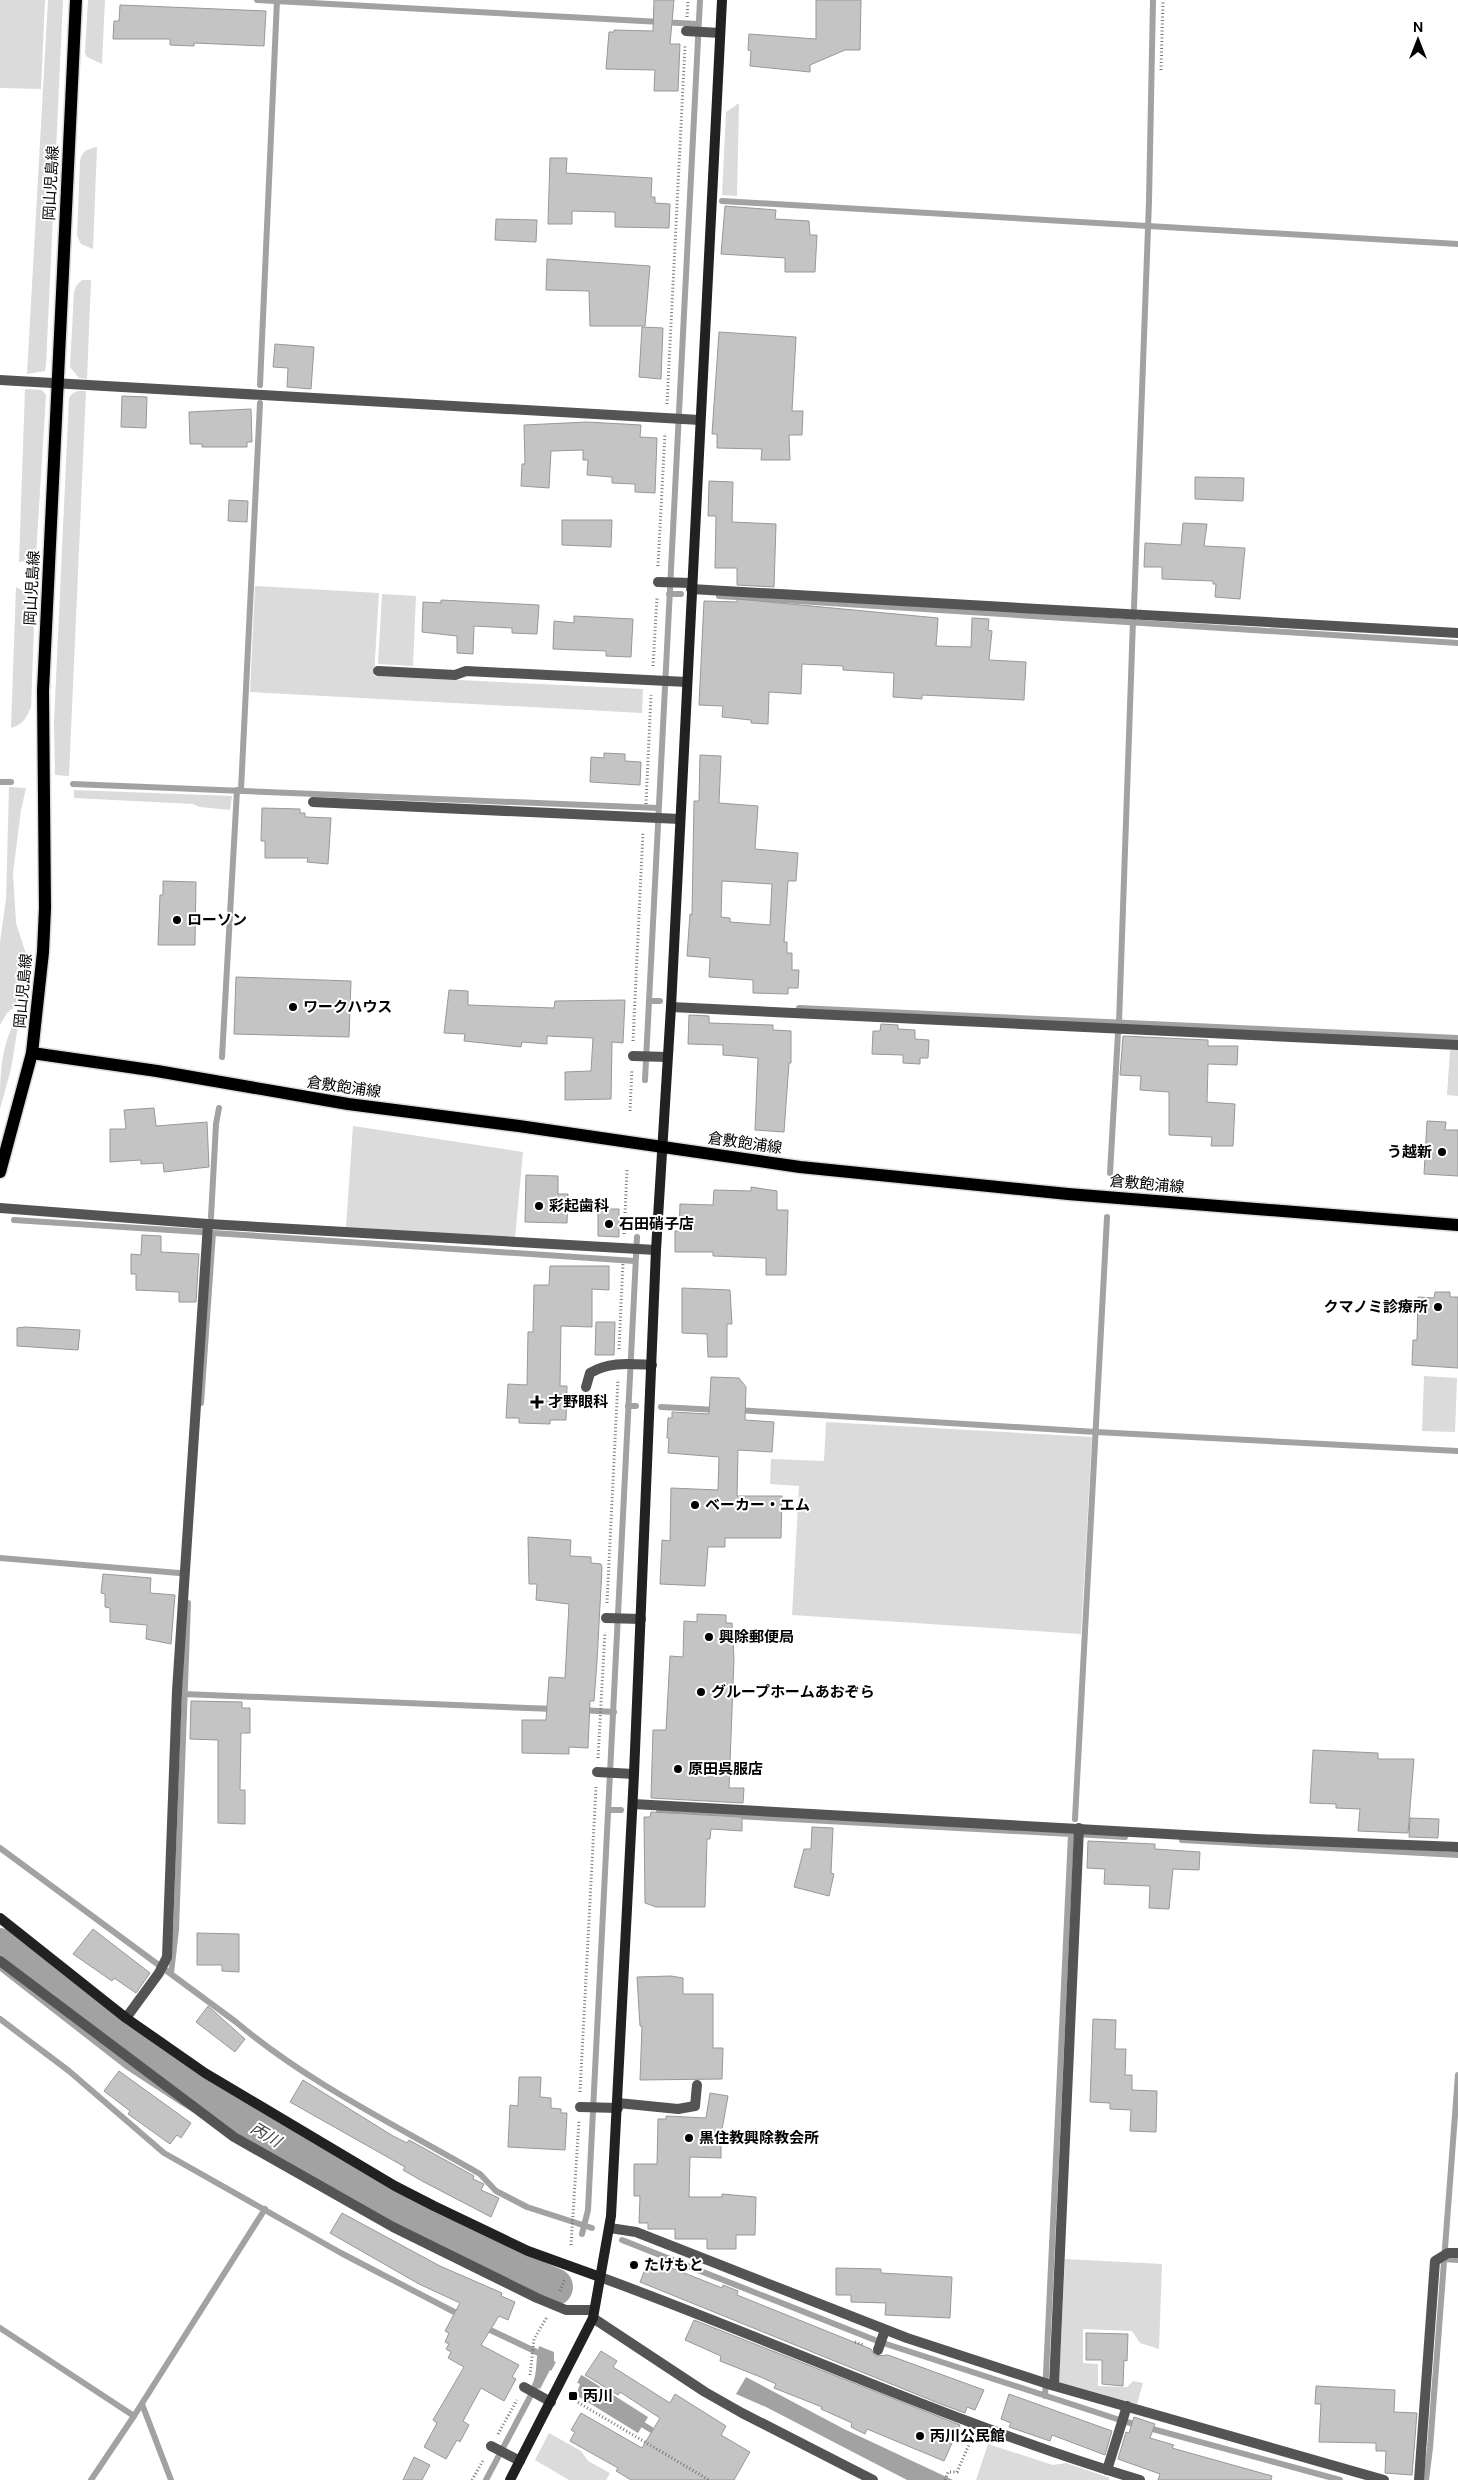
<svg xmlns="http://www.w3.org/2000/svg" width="1458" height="2480" font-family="'DM Sans','Noto Sans JP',sans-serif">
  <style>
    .green { fill: #dbdbdb }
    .water { fill: #a2a2a2 }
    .pier { fill: #fff }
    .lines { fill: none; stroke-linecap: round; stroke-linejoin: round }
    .stream { stroke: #a2a2a2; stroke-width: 6 }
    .river { stroke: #a2a2a2; stroke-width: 38 }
    .building { fill: #c4c4c4; stroke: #989898; fill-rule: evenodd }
    .primary-casing { stroke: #dbdbdb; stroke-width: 15 }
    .path { stroke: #767676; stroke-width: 3; stroke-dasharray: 1 2.5; stroke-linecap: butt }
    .lane { stroke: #545454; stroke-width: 10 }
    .street { stroke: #545454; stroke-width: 10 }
    .secondary { stroke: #212121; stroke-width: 10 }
    .primary { stroke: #000; stroke-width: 12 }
    .poi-dot { fill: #000; stroke: #fff; stroke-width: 2 }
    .labels { text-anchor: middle; stroke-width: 4; stroke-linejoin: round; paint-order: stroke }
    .street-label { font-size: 15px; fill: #000; stroke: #fff }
    .poi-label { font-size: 15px; font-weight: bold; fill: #000; stroke: #fff; text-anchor: start }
    .water-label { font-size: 16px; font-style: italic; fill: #434343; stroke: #fff }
  </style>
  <rect width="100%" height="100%" fill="#fff"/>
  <!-- green -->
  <g class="green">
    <path d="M0,0H45L41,89L0,88Z"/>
    <path d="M48,0H63L46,365L45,371L27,374Z"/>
    <path d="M88,0H105L102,64L87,57L85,53Z"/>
    <path d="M739,103L737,196L722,195L726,112Z"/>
    <path d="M97,147L93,249L81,244L77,236L80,161C82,151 87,149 97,147Z"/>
    <path d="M82,280H91L87,379L79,378L70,367L74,292L76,286Z"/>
    <path d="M25,389L42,390L46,395L36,555L26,561L19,562Z"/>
    <path d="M78,391H86L69,776L55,775L54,722L69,398L73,393Z"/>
    <path d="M255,586L379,593L374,676L643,689L642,713L250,692Z"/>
    <path d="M16,587L35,598L31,707C26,719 23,724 11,728Z"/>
    <path d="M382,594L416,596L413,666L378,664Z"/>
    <path d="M9,787L26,788L21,810L13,873L16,923L27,957L25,989L21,1002L7,1013L0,1025V942L6,899Z"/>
    <path d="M74,790L232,796L230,810L200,807L193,804L74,798Z"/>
    <path d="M19,1020L11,1069L0,1109C0,1074 0,1053 14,1022Z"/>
    <path d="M1450,1050H1458V1096L1447,1095Z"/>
    <path d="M353,1126L523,1152L515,1238L346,1227Z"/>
    <path d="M1424,1376L1457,1378L1455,1432L1422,1431Z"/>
    <path d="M826,1422L1092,1437L1081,1634L792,1615L799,1486L770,1484L771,1459L824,1461Z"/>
    <path d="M1065,2259L1162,2264L1159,2349L1140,2343L1132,2331L1083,2329V2363L1098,2364V2386L1127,2387L1133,2381L1143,2383L1137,2404L1059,2382Z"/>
    <path d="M549,2433L581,2451L588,2461L610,2473L606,2480H569L535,2460Z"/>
    <path d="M988,2444L1053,2465L1066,2463L1110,2478L1109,2480H976Z"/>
  </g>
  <!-- water -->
  <g class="water">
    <path d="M539,2346L554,2352V2361L585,2377L648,2417L638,2433L576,2395L580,2384L550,2370L540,2389L532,2385C538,2372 535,2360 539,2346Z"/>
    <path d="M746,2377L844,2429L953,2480H907L766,2407L736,2394Z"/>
  </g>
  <!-- pier -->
  <path class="pier" d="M557,2360L582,2373L576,2385L551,2373L546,2381Z"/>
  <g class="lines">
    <!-- stream -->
    <g class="stream">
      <path d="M257,0L698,24"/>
      <path d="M722,201L1458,244"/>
      <path d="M260,385L277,0"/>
      <path d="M669,594H681"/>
      <path d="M719,596L1458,643"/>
      <path d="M1134,608L1149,201L1153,0"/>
      <path d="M0,782H11"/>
      <path d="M73,784L658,808"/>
      <path d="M241,790L260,403"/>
      <path d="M649,1001H660"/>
      <path d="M799,1008L1458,1038"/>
      <path d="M1119,1023L1133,620"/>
      <path d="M222,1057L237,790"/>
      <path d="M645,1080L700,0"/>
      <path d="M1110,1173L1118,1033"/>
      <path d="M211,1217L216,1124L219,1108"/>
      <path d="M14,1220L201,1232"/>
      <path d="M201,1403L213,1233L635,1261"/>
      <path d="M628,1406H636"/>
      <path d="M661,1407L717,1410"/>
      <path d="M737,1410L1096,1432L1458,1451"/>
      <path d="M0,1558L179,1573"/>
      <path d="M183,1694L554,1709"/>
      <path d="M581,1710L614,1712"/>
      <path d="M610,1810H621"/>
      <path d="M659,1812L1071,1834L1045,2396"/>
      <path d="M1075,1819L1107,1217"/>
      <path d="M1075,1834L1125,1837"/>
      <path d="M1182,1840L1458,1855"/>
      <path d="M0,1848L236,2022C308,2083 399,2127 480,2174L496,2191L527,2207L592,2228"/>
      <path d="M171,1973L176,1930L188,1603"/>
      <path d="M0,2019L69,2071L164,2153L341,2253L462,2316"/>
      <path d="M582,2234L588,2210L637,1237"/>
      <path d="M622,2240L880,2342L1123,2421L1340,2480"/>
      <path d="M1443,2259L1458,2260"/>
      <path d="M484,2327L545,2356"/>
      <path d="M0,2328L134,2416"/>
      <path d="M142,2404L171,2480"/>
      <path d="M637,2421L658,2434"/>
      <path d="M91,2480L134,2416L265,2209"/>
      <path d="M486,2480L539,2380"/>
      <path d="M1426,2480L1430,2448L1458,2075"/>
    </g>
    <!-- river -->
    <path class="river" d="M0,1947L136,2053L191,2089L362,2192L490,2259L554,2287"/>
  </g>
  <!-- building -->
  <g class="building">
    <path d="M654,0H674L670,44H680L678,91H654L655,70L606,69L609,32H614V30L653,31Z"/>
    <path d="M816,0H861L860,50H845L810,65V72L750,66L751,51L748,50L749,34L816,39Z"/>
    <path d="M120,5L266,11L264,46L194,43V46L170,45V39H113L114,21H119Z"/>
    <path d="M550,158H567L566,173L652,178L651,197H655V203L670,204L669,228L615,227V212L572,211V224H548Z"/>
    <path d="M725,206L776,210L775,219L809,221L810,235H817L815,272H785V258L721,254Z"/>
    <path d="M496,219L537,220L536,242L495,240Z"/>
    <path d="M547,259L650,266L645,326H590L589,291L546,290Z"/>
    <path d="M642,327L663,328L661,379L639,377Z"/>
    <path d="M719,332L796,337L792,411H803L802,435H789L790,460H761L762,449L717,448V434H712Z"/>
    <path d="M275,344L314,347L311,389L287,387L288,368L273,367Z"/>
    <path d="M122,396L147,397L146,428L121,427Z"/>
    <path d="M251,409L252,442H247V447H202V444H190L189,412Z"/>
    <path d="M587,422L641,425L640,437L657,438L655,493L635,492V484L612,483V477L587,475L588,460H583V450L551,451L549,488L521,486L522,464H525L524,425Z"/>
    <path d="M1195,477L1244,478L1243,501L1195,499Z"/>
    <path d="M709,481L733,482L732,522L776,524L774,587L737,585V568H715L716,516H708Z"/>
    <path d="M229,500L248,501L247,522L228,521Z"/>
    <path d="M562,520H612L611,547L562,545Z"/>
    <path d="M1183,523L1207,524L1204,546L1245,548L1240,599L1215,597L1216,584H1213V581L1162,579V567H1144L1145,543L1181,545Z"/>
    <path d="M737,599L938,618L936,646L971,647L972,618L989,619L988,630L992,631L989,660L1026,662L1024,700L922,695V699L893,697L894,673L843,670V666L802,664L801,694L769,692L768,724L751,723V720L722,717L723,706L699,705L704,601L737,602Z"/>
    <path d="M441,600L539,605L537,634L512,633V628L474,626L473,654L457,653V636L422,632L423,602L441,603Z"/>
    <path d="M574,616L633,619L631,657L606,656V651L553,649L554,621L574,623Z"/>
    <path d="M604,753L625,754V761L641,762L640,785L590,782L591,757L604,758Z"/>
    <path d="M700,755L721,756L719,803L758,806L755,849L798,853L796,881H788L784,942H787V953H792V970H799L798,988H788V994L753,993V980L709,977L710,958L687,956L690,914L692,915L694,801H699ZM722,881L772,884L770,925L730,922V918L721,917Z"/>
    <path d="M262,808L300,809V813H305V817L331,818L328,864L307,862L308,858H265V841H261Z"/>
    <path d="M163,881L196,882L195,945H158L160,895H163Z"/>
    <path d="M236,977L351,981L349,1037L234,1034Z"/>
    <path d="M449,990L468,991V1005L554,1008L555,1001L625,1000L623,1043L612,1042L611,1099L565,1100V1072L591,1071L593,1038L547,1036V1044L522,1042L521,1047L464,1041L465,1034L444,1033Z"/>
    <path d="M689,1015L709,1016V1023L773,1025V1030L791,1031V1063H789L784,1132L755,1130L758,1058L723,1055V1045L688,1044Z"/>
    <path d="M881,1024L898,1025V1029L915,1030V1039L929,1040L928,1058H920V1064L903,1063V1055L872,1054L873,1031H880Z"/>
    <path d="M1123,1036L1208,1040V1046H1238L1237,1065L1208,1064L1207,1102L1235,1104L1233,1146H1211L1212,1137L1169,1135V1092L1140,1090L1141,1076L1120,1075Z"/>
    <path d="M154,1108L156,1126L207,1122L209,1167L164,1172L163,1163L141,1164V1160L110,1162V1129H126L124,1110Z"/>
    <path d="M1427,1121L1446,1122L1445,1130H1458V1176L1424,1174Z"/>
    <path d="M526,1175L558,1176V1194H568L567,1223L525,1222Z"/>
    <path d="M751,1187L777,1191V1210H788L786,1275H766V1258L713,1256V1252H675V1231H679L680,1204L713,1205L714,1190L751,1191Z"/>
    <path d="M598,1209H619V1237L598,1236Z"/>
    <path d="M142,1235L161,1236V1252L199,1254L196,1302H179V1292L136,1290V1274H131V1254L141,1255Z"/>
    <path d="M550,1266H609V1290L592,1289V1327L561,1326L560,1386H567L566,1420H550V1424L519,1423V1418H506L508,1384L527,1385L528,1332H533L534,1285H549Z"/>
    <path d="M682,1288L730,1290L732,1324H727V1357H708L707,1334L682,1333Z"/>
    <path d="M1435,1292H1450V1297H1458V1368L1412,1365L1413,1340H1417L1418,1297L1434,1298Z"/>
    <path d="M596,1322H615L614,1355H595Z"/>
    <path d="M25,1327L80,1330L78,1350L17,1346V1328Z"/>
    <path d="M711,1377L739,1378L746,1387L745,1420L774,1422L772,1452L738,1450L737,1496H782L781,1538H725V1547H708L705,1586L660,1584L662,1540L670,1541L671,1488L718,1490L719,1457L668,1453L669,1438H667L668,1418H672V1412L709,1414Z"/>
    <path d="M528,1537L571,1540L570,1556L591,1557V1563L601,1564L602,1568L597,1661L594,1701H590L588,1748L569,1747V1754L522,1753V1720H546L549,1677L565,1678L569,1604L536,1600L537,1584H529Z"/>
    <path d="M103,1574L151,1578L150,1593L175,1595L171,1644L146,1639L147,1625L110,1622V1608L105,1607V1594L101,1593Z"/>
    <path d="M697,1614L726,1615V1623H732L734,1659L729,1788H744L743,1803L651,1798L653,1730H666L670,1656L683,1657L684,1621L697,1622Z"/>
    <path d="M191,1701L242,1702V1708H250V1733H241L240,1790H245V1824L218,1823V1740L190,1739Z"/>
    <path d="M1313,1750L1378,1753V1759H1414L1408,1833L1358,1831L1360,1809L1336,1808V1804L1310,1803Z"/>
    <path d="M651,1812L742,1817V1831L711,1829L710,1839H707L705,1907H656L645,1903L644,1817H650Z"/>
    <path d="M1410,1818L1439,1819L1438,1838L1409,1837Z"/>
    <path d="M812,1827L833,1828L831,1873L834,1874L829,1896L794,1887L804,1849H811Z"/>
    <path d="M1088,1841L1155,1844V1849L1200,1852L1199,1870L1173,1869L1169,1909L1149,1908L1150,1886L1104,1884L1105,1869L1087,1868Z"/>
    <path d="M93,1929L150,1973L136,1993L114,1978L112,1981L73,1954Z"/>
    <path d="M197,1933L239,1934V1972L222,1971V1965H197Z"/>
    <path d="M671,1976L683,1978V1994H713V2048H723L722,2079L640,2080L642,2026H640L637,1977Z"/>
    <path d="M208,2006L245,2039L235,2052L196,2022Z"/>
    <path d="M1093,2019L1116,2020L1115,2049H1126L1125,2075H1132V2090L1157,2091L1156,2132L1130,2131L1131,2110L1110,2109V2103L1090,2102Z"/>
    <path d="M119,2071L191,2123L181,2138L177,2135L170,2144L128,2114L130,2111L104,2091Z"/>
    <path d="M519,2077H541L540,2097L551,2098V2108L561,2109V2113H567L565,2150L508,2147L510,2105L518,2106Z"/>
    <path d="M303,2080L393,2136L407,2143L409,2140L474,2176L473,2179L484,2184L481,2190L499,2198L491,2217L422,2181L403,2170L405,2167L290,2102Z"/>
    <path d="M710,2093L728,2096L721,2135V2158L690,2157L689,2197H722V2194L756,2197L755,2235H736V2249H707V2239H675V2229H648V2223H639L640,2196H634V2164H657L658,2119H666V2116L706,2118Z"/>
    <path d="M342,2213L440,2266L502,2293L501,2296L515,2302L508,2320L499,2316L481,2345L519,2365L512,2377L516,2379L504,2401L481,2388L463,2421L469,2425L460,2442L457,2440L446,2459L424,2447L437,2423L433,2420L464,2367L448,2358L451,2352L446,2349L449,2344L445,2342L449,2333L445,2331L460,2303L419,2284L330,2233Z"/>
    <path d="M649,2259L722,2288L723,2285L738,2291L737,2295L871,2349L875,2356L888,2355L984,2390L975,2410L967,2407L965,2413L938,2403L640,2282Z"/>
    <path d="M836,2268L881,2269V2273L952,2277L950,2318L885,2315L886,2303L851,2302V2295H836Z"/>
    <path d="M694,2320L960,2425L944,2461L867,2429L865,2434L851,2427L852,2423L821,2409L822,2407L774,2388L776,2384L763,2378L720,2361L721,2356L685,2340Z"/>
    <path d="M1086,2333L1128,2334L1127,2361L1124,2360L1123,2386L1102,2384V2360H1086Z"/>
    <path d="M601,2351L617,2361L613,2367L670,2403L675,2394L726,2426L721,2435L750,2452L734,2480H631L616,2471L618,2468L570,2441L575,2432L571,2430L581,2413L642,2448L660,2418L620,2392L618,2395L585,2375Z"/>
    <path d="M1316,2386L1395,2390L1394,2412L1417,2413L1412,2475L1385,2473L1386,2451H1376V2443L1319,2442L1321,2404H1315Z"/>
    <path d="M1009,2394L1112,2431L1105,2455L1052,2435L1050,2441L1009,2427L1011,2423L1001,2419Z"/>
    <path d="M1134,2417L1155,2424L1150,2438L1174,2445L1172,2448L1272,2476L1271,2480H1158L1160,2474L1118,2459L1126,2432L1129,2433Z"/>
    <path d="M414,2457L430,2465L422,2480H403Z"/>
  </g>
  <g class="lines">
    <!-- primary casing -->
    <g class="primary-casing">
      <g id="primary">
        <path d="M32,1053L157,1071L348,1104L519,1126L800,1167L1068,1194L1458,1225"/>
        <path d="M0,1172L32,1053L43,952L45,908L43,691L76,0"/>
      </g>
    </g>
    <!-- path -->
    <g class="path">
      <path d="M687,17L688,0"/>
      <path d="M1161,70L1163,0"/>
      <path d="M667,404L685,46"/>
      <path d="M658,566L665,433"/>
      <path d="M653,666L657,598"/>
      <path d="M646,804L651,695"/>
      <path d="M633,1041L643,832"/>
      <path d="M630,1111L632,1069"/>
      <path d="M624,1234L627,1170"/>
      <path d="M619,1349L623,1262"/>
      <path d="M607,1603L618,1380"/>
      <path d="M598,1758L605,1632"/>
      <path d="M580,2092L596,1787"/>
      <path d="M571,2245L579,2121"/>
      <path d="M560,2291L565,2279"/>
      <path d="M855,2342L864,2345"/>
      <path d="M530,2375L534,2339L547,2317"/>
      <path d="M569,2397L709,2480"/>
      <path d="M498,2434L517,2400"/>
      <path d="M472,2480L484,2459"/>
      <path d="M945,2480L948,2472H957L972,2438"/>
    </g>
    <!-- lane -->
    <g class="lane">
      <path d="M686,31L720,33"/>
      <path d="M658,582L691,583"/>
      <path d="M313,802L680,819"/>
      <path d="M633,1056L667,1057"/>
      <path d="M586,1387L590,1373C609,1361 631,1364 652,1365"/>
      <path d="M606,1618L641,1619"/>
      <path d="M597,1772L634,1774"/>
      <path d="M618,2103L678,2109L695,2106L697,2085"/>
      <path d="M580,2107L618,2108"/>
      <path d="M878,2350L885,2330"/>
      <path d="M524,2387L551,2402"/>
      <path d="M491,2446L520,2461"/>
      <path d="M1107,2470L1127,2406"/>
    </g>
    <!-- street -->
    <g class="street">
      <path d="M0,380L700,420"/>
      <path d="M691,589L1458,633"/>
      <path d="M378,671L455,675L466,671L687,682"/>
      <path d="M671,1007L1458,1045"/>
      <path d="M0,1208L208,1224L656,1250"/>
      <path d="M633,1804L1256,1839L1458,1847"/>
      <path d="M0,1961L234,2137L393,2227L537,2298L566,2310H594"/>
      <path d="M126,2018L159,1973L167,1957L177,1691L208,1224"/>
      <path d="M610,2228L636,2232L907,2338L1051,2385L1384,2480"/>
      <path d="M600,2277C781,2343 955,2425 1140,2480"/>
      <path d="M593,2318L705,2392L742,2413L873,2480"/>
      <path d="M1054,2385L1079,1828"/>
      <path d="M1419,2480L1435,2261L1448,2253H1458"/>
    </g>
    <!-- secondary -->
    <g class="secondary">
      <path d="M0,1918L126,2018L205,2073L395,2186L434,2206L528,2251L600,2277"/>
      <path d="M510,2480L593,2318L611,2216L634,1774L656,1250L671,1007L722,0"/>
    </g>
    <!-- primary -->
    <use href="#primary" class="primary"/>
  </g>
  <!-- markers -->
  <g class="poi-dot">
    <circle cx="177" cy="920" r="5"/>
    <circle cx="293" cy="1007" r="5"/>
    <circle cx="1442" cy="1152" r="5"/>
    <circle cx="539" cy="1206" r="5"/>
    <circle cx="609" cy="1224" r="5"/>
    <circle cx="1438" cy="1307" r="5"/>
    <path d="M534.5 1394.5h5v5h5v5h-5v5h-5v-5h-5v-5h5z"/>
    <circle cx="695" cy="1505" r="5"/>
    <circle cx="709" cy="1637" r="5"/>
    <circle cx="701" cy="1692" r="5"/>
    <circle cx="678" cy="1769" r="5"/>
    <circle cx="689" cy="2138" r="5"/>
    <circle cx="634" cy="2265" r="5"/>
    <rect x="568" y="2391" width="10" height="10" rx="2.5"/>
    <circle cx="920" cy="2436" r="5"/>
  </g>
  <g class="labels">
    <!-- street labels -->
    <g class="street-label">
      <text transform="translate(51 183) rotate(-87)" y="5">岡山児島線</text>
      <text transform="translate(32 588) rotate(-87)" y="5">岡山児島線</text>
      <text transform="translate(23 991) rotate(-85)" y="5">岡山児島線</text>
      <text transform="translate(344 1087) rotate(8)" y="5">倉敷飽浦線</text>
      <text transform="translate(745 1143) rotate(8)" y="5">倉敷飽浦線</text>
      <text transform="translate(1147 1184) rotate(5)" y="5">倉敷飽浦線</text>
    </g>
    <!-- poi labels -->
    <g class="poi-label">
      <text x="187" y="925">ローソン</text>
      <text x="303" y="1012">ワークハウス</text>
      <text x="1432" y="1157" text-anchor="end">う越新</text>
      <text x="549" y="1211">彩起歯科</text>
      <text x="619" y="1229">石田硝子店</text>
      <text x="1428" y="1312" text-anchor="end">クマノミ診療所</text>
      <text x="548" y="1407">才野眼科</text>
      <text x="705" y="1510">ベーカー・エム</text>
      <text x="719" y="1642">興除郵便局</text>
      <text x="711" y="1697">グループホームあおぞら</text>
      <text x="688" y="1774">原田呉服店</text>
      <text x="699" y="2143">黒住教興除教会所</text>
      <text x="644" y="2270">たけもと</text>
      <text x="583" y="2401">丙川</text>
      <text x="930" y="2441">丙川公民館</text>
    </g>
    <!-- water labels -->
    <g class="water-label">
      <text transform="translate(266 2134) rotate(31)" y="6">丙川</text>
    </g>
  </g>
  <!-- north arrow -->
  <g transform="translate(1418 40)" stroke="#ffffff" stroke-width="4" paint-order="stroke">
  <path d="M0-4L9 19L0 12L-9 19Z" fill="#000000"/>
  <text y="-8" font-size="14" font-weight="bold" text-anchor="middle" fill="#000000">N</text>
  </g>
</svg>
